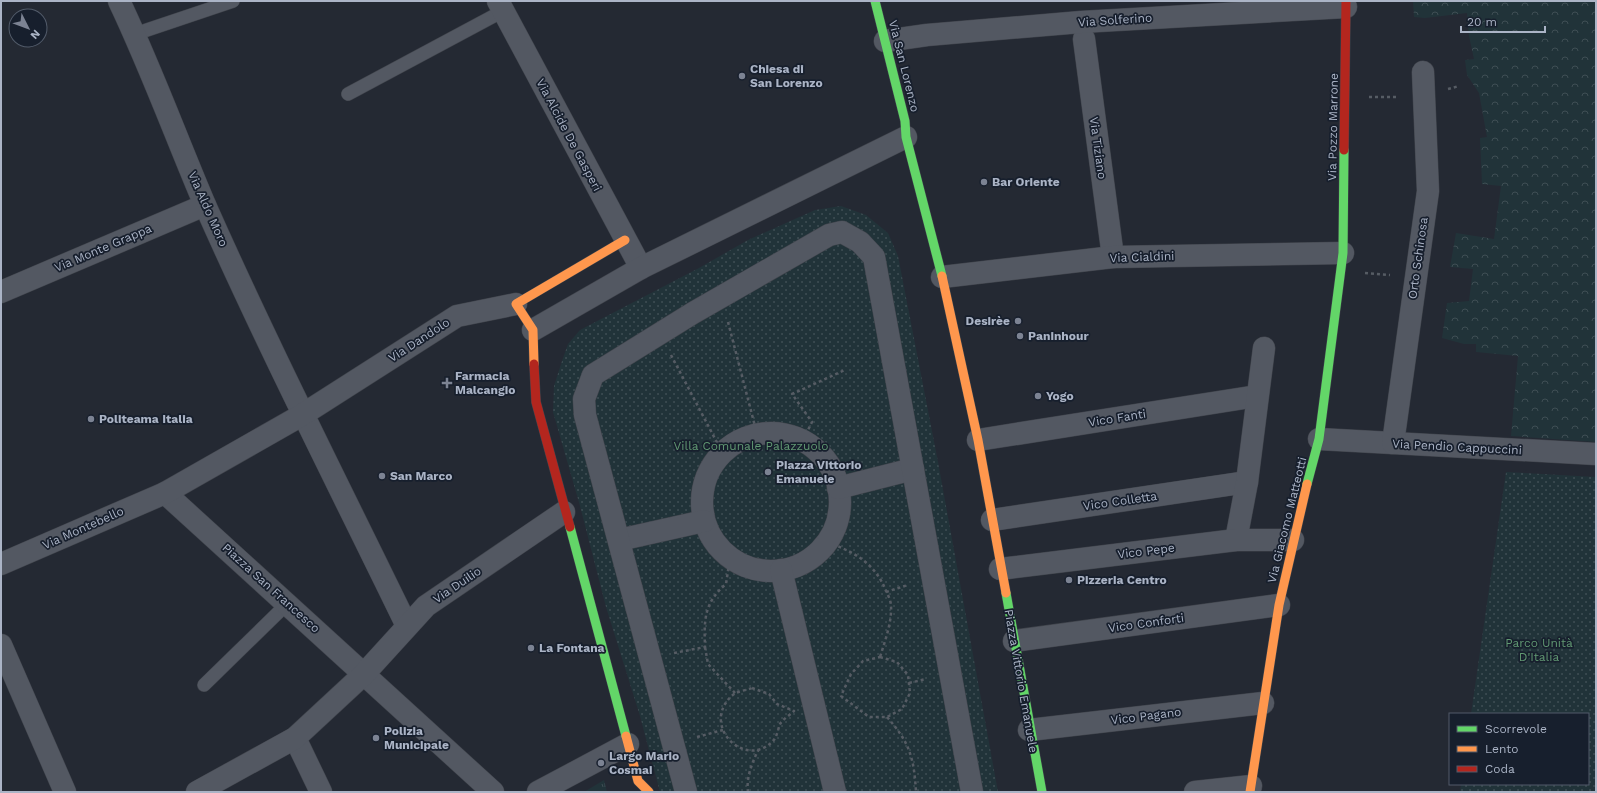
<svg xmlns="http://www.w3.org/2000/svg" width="1597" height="793" font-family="'Work Sans',sans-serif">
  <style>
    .grass { fill: url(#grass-tufts) }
    .forest { fill: url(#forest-crowns) }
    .park { fill: url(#park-dots) }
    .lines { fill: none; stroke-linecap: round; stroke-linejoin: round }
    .lane-casing { stroke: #40444c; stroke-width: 14 }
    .street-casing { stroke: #40444c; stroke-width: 23 }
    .fast-casing { stroke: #40444c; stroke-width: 10 }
    .slow-casing { stroke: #40444c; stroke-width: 10 }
    .jam-casing { stroke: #40444c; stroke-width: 10 }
    .path { stroke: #565c64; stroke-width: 2.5; stroke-dasharray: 3 3; stroke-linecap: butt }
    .lane { stroke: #535862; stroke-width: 13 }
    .street { stroke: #535862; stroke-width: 22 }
    .fast { stroke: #63d668; stroke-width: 9 }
    .slow { stroke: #ff974d; stroke-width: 9 }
    .jam { stroke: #b3261e; stroke-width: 9 }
    .poi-dot { fill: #7c8393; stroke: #171f2d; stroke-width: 1.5 }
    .labels { text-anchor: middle; stroke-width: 3.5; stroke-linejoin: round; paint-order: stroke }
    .street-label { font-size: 12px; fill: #abb4c6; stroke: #171f2d }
    .poi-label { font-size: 12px; font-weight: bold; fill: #abb4c6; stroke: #171f2d; text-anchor: start }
    .park-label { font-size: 12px; fill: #619872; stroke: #171f2d }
  </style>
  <defs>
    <pattern id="grass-tufts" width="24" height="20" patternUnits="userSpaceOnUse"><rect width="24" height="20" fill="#213339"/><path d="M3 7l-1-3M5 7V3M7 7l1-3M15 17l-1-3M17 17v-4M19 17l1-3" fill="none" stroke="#3f4e54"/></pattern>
    <pattern id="forest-crowns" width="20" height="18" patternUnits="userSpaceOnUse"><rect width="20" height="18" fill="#213339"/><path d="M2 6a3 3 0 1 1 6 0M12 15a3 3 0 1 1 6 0" fill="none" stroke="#3f4e54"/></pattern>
    <pattern id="park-dots" width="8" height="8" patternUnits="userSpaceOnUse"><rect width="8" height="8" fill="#213339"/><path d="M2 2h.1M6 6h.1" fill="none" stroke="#3f4e54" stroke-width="1.8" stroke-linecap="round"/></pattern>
  </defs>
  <rect width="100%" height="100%" fill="#242933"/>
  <!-- grass -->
  <path class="grass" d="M604,780L607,792H584Z"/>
  <!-- forest -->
  <path class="forest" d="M1413,1H1596V442L1511,436L1518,356L1476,352V344H1464L1442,338L1447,303L1469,301L1473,269L1450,267L1456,233L1494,239L1501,186L1482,184L1480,138L1487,137L1479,93L1467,75L1465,60L1474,59L1469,36L1467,13L1425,18L1414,17Z"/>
  <!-- park -->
  <g class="park">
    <path d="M841,206L866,215L888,233L898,256L938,462L998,792H660L640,716L606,607L580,506L553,412L554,386L562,361L568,344L580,330L699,268L748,240L815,210Z"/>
    <path d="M1506,472L1596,477V792H1460L1461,784H1588V714H1471Z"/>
  </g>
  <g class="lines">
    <!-- lane casing -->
    <g class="lane-casing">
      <g id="lane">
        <path d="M135,34L233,1"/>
        <path d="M348,94L503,11"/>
        <path d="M204,685L288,603"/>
      </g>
    </g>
    <!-- street casing -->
    <g class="street-casing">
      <g id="street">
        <path d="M119,1C151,68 176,137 205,205C268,347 339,486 407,626"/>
        <path d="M498,1L641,268"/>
        <path d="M1084,39L1113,257"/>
        <path d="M885,41L927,35L1081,22L1346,7"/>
        <path d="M942,277L1113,257L1343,253"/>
        <path d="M1,292L205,205"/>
        <path d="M533,330L641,268L906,137"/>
        <circle cx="771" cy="502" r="69"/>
        <path d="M1319,439L1596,454"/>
        <path d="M978,440L1257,396"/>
        <path d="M1393,443L1428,191L1423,72"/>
        <path d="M838,488L913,469"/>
        <path d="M165,493L493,792"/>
        <path d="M992,520L1247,482"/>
        <path d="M619,540L704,521"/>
        <path d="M1236,540L1247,482L1264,348"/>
        <path d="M1,564L165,493L302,415L457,316L516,304"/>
        <path d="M1000,569L1236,540H1293"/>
        <path d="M781,570L835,792"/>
        <path d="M1014,641L1279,605"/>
        <path d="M1,645L65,792"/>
        <path d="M1029,730L1263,703"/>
        <path d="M295,738L321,792"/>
        <path d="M197,792L295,738L364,674L426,606L564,512"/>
        <path d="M538,792L628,744"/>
        <path d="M686,792L585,415L584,399L593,375L693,313L829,235L842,232L860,242L874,257L972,792"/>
        <path d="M1195,792L1251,786"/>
      </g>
    </g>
    <!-- fast casing -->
    <g class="fast-casing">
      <g id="fast">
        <path d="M875,1L905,121L906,137L942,276"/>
        <path d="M1307,484L1319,439L1343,253L1344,150"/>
        <path d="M570,527L626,736"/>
        <path d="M1006,593L1042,792"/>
      </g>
    </g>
    <!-- slow casing -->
    <g class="slow-casing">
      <g id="slow">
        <path d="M942,276L978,440L1006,593"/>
        <path d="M534,364L533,330L516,304L625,240"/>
        <path d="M626,736L638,781L649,792"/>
        <path d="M1250,792L1279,605L1307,484"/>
      </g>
    </g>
    <!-- jam casing -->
    <g class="jam-casing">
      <g id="jam">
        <path d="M1344,150L1346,1"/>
        <path d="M534,364L536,402L570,527"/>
      </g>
    </g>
    <!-- path -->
    <g class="path">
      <path d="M1448,89L1459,86"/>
      <path d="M1369,97H1398"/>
      <path d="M1365,273L1390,275"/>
      <path d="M728,322L757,434"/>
      <path d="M671,355L722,452"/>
      <path d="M803,440L812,422L792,394L845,370"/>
      <path d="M827,542C854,552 875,563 886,591C888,595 891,601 891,606C892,622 885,641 880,657"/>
      <path d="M886,592L908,585"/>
      <path d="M705,647L708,664L735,693"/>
      <path d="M674,653L705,647C704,619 704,603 726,584L730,558"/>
      <path d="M880,657L897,662L908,675L910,693L902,709L887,717H869L841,696L851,674L863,661Z"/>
      <path d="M909,683L926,679"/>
      <path d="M752,688L769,694L777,704L794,711C790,715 783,719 780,724C778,729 777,737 773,741C744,771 698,723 734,694C739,691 747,690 752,688Z"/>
      <path d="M887,717C910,743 914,758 916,792"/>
      <path d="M697,737L723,730"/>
      <path d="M748,792C746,778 752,762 759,749"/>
    </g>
    <!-- lane -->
    <use href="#lane" class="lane"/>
    <!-- street -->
    <use href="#street" class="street"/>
    <!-- fast -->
    <use href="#fast" class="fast"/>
    <!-- slow -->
    <use href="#slow" class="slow"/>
    <!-- jam -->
    <use href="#jam" class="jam"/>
  </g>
  <!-- markers -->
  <g class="poi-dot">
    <circle cx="742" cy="76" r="4"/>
    <circle cx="984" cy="182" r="4"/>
    <circle cx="1018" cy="321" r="4"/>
    <circle cx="1020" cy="336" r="4"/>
    <path d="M445 377h4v4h4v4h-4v4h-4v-4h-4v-4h4z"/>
    <circle cx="1038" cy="396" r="4"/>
    <circle cx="91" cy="419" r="4"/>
    <circle cx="768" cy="472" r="4"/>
    <circle cx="382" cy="476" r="4"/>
    <circle cx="1069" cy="580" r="4"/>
    <circle cx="531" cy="648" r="4"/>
    <circle cx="376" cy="738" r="4"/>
    <circle cx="601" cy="763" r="4"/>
  </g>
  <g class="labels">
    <!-- street labels -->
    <g class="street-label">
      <text transform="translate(1115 20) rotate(-4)" y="4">Via Solferino</text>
      <text transform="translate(904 66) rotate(76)" y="4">Via San Lorenzo</text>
      <text transform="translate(1333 127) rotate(-89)" y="4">Via Pozzo Marrone</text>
      <text transform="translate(569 135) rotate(62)" y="4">Via Alcide De Gasperi</text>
      <text transform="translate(1098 148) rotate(82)" y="4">Via Tiziano</text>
      <text transform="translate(208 209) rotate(66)" y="4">Via Aldo Moro</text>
      <text transform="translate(103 248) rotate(-23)" y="4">Via Monte Grappa</text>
      <text transform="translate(1142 257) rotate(-2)" y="4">Via Cialdini</text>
      <text transform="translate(1418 258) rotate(-82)" y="4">Orto Schinosa</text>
      <text transform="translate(419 340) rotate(-33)" y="4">Via Dandolo</text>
      <text transform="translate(1117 418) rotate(-9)" y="4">Vico Fanti</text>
      <text transform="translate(1457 447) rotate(3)" y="4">Via Pendio Cappuccini</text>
      <text transform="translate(1120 501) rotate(-8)" y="4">Vico Colletta</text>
      <text transform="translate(1287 520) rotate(-76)" y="4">Via Giacomo Matteotti</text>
      <text transform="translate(83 528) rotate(-24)" y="4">Via Montebello</text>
      <text transform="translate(1146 551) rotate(-7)" y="4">Vico Pepe</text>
      <text transform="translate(457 585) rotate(-34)" y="4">Via Duilio</text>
      <text transform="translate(271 588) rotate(42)" y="4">Piazza San Francesco</text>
      <text transform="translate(1146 623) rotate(-8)" y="4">Vico Conforti</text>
      <text transform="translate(1021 681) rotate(80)" y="4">Piazza Vittorio Emanuele</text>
      <text transform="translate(1146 716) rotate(-7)" y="4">Vico Pagano</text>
    </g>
    <!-- poi labels -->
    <g class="poi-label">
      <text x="750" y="73">Chiesa di<tspan x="750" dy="14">San Lorenzo</tspan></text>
      <text x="992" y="186">Bar Oriente</text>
      <text x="1010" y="325" text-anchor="end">Desirèe</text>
      <text x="1028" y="340">Paninhour</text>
      <text x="455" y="380">Farmacia<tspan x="455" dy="14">Malcangio</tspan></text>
      <text x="1046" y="400">Yogo</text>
      <text x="99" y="423">Politeama Italia</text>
      <text x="776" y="469">Piazza Vittorio<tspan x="776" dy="14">Emanuele</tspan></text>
      <text x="390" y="480">San Marco</text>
      <text x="1077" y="584">Pizzeria Centro</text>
      <text x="539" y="652">La Fontana</text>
      <text x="384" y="735">Polizia<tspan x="384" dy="14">Municipale</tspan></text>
      <text x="609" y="760">Largo Mario<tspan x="609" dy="14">Cosmai</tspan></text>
    </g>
    <!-- park labels -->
    <g class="park-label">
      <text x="751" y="450">Villa Comunale Palazzuolo</text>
      <text x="1539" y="647">Parco Unità<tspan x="1539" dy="14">D'Italia</tspan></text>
    </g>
  </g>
  <!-- border -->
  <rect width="1597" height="793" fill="none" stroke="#abb4c6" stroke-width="4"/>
  <!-- legend -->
  <rect x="1449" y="713" width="140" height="72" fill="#171f2d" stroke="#525b6a"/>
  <rect x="1457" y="726" width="20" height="6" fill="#63d668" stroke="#525b6a"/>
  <text x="1485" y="733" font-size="12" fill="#abb4c6">Scorrevole</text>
  <rect x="1457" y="746" width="20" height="6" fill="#ff974d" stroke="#525b6a"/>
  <text x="1485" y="753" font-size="12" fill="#abb4c6">Lento</text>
  <rect x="1457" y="766" width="20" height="6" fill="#b3261e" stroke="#525b6a"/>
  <text x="1485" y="773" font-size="12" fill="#abb4c6">Coda</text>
  <!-- north arrow -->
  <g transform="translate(28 28) rotate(132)"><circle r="19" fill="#171f2d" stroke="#525b6a"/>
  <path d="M0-3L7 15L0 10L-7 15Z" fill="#7c8393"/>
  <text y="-6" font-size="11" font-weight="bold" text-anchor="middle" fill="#abb4c6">N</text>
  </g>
  <!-- scale -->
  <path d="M1461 26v6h84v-6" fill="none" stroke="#abb4c6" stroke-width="2"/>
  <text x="1467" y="26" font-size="12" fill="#abb4c6" stroke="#171f2d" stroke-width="3" paint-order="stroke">20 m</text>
</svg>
